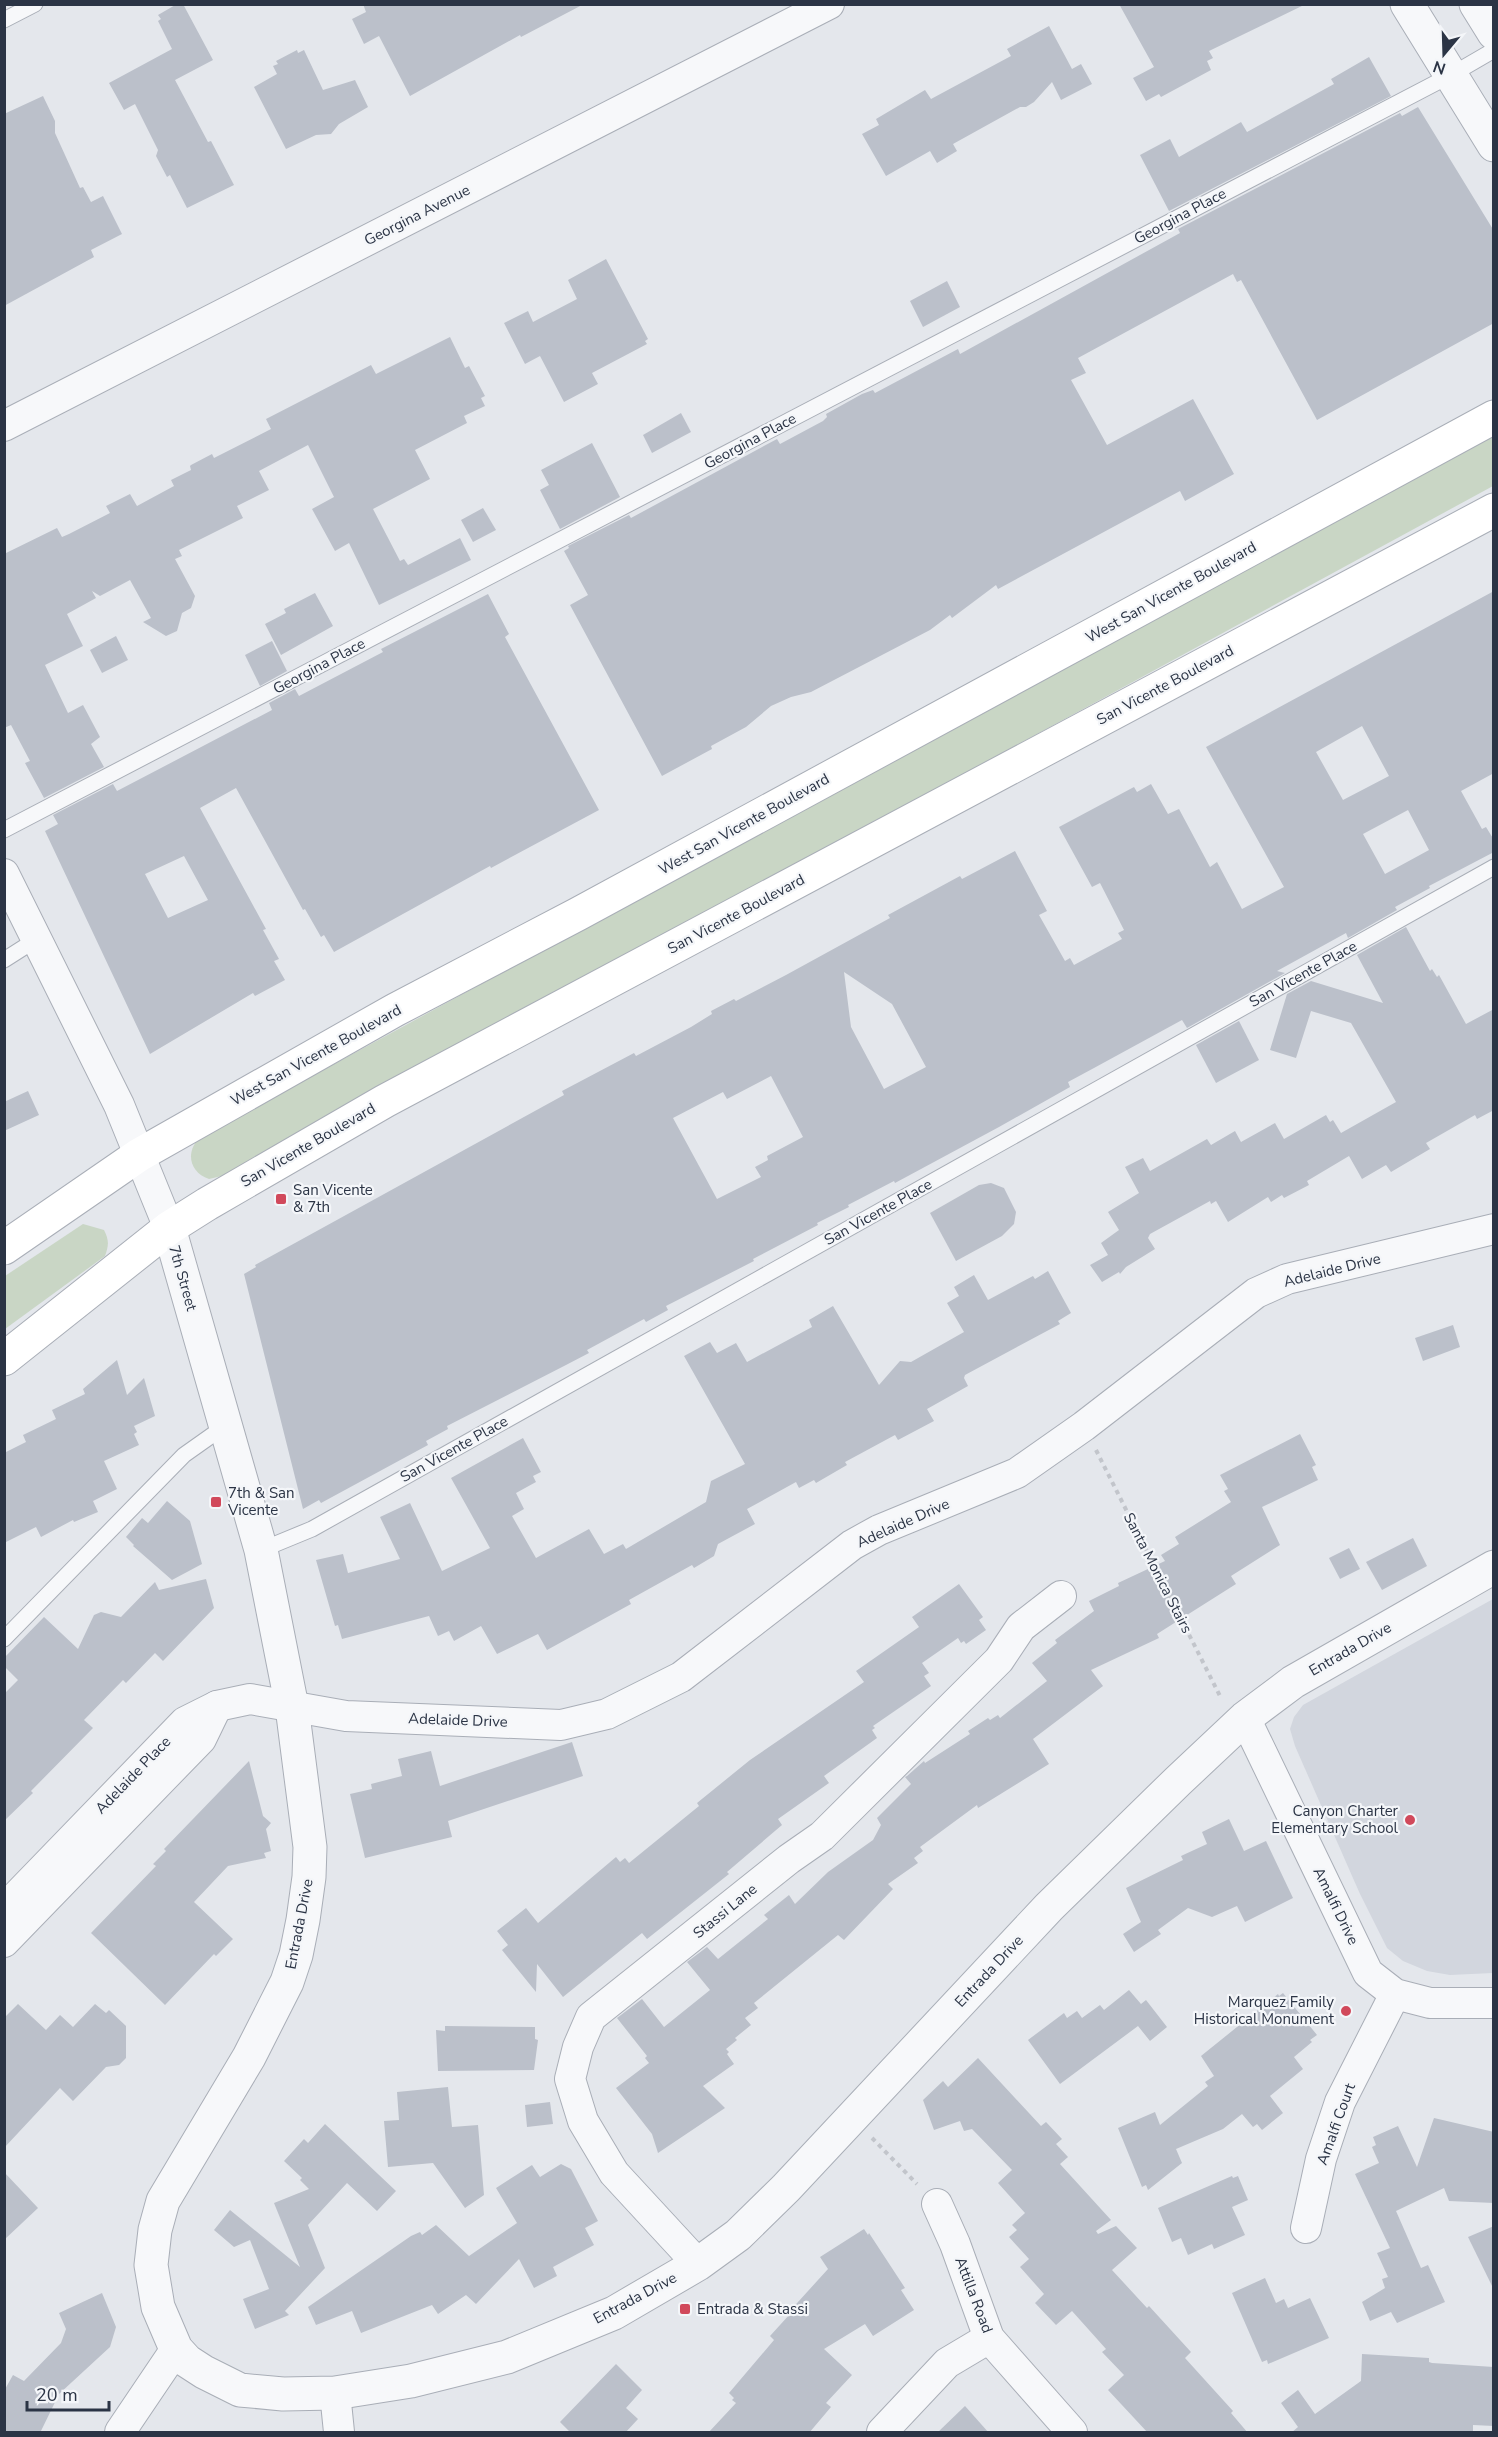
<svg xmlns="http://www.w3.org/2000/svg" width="1498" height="2437" font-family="'Nunito Sans',sans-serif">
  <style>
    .built { fill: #d2d6de }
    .green { fill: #c9d6c5 }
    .building { fill: #bbc0ca; fill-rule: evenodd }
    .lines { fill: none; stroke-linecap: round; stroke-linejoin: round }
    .service-casing { stroke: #a9aeb7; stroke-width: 17 }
    .minor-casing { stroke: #a9aeb7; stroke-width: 32 }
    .tertiary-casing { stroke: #a9aeb7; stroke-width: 35 }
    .secondary-casing { stroke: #a9aeb7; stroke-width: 35 }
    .path { stroke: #c2c5cb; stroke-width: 4; stroke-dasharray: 4.5 4.5; stroke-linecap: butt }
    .service { stroke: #f7f8fa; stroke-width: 15 }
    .minor { stroke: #f7f8fa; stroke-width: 30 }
    .tertiary { stroke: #f7f8fa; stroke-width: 33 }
    .secondary { stroke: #fff; stroke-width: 33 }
    .poi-dot { fill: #d1495b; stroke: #f4f6f9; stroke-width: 2 }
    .labels { text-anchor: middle; stroke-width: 4.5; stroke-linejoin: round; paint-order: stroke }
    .street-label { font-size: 15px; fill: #2b3445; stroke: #f4f6f9 }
    .poi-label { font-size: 15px; fill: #2b3445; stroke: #f4f6f9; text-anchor: start }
  </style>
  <rect width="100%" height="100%" fill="#e4e7ec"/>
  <!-- built -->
  <path class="built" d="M1493,1599V1973L1450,1975L1427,1971L1403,1961L1387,1948L1360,1894L1295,1746L1290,1729L1294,1717L1303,1705Z"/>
  <!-- green -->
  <g class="green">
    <path d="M1493,433V486L226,1175L209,1179C188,1172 185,1149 202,1136Z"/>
    <path d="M83,1224L104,1230C109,1240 109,1245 105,1256L5,1329V1276Z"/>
  </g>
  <!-- building -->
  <g class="building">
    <path d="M177,4H183L213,60L175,80L208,142L211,141L234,185L187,208L170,175L167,177L156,156L158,150L135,104L124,110L109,83L172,49L158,21L161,19L158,15Z"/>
    <path d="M363,4H584L521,37L520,35L410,96L379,36L364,44L352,19L366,12Z"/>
    <path d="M1119,4H1306L1209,51L1213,58L1207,61L1211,70L1161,97L1159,94L1146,101L1133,78L1154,67Z"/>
    <path d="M1049,26L1072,69L1081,64L1092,84L1061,100L1052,82L1034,102L1026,107H1020L953,144L957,151L937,163L930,151L886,176L862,134L879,125L876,119L925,90L931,99L1011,56L1007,49Z"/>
    <path d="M297,50L298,53L304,50L323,90L355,80L368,107L339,124L331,134L316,135L286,149L254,87L277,74L273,66L278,64L276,61Z"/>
    <path d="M1369,57L1391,96L1169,211L1140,155L1170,139L1179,157L1241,122L1247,132L1334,84L1331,79Z"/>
    <path d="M43,96L55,121V133L80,188L83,187L91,202L103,196L122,234L91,250L94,257L4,306V114Z"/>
    <path d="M1418,107L1494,231V323L1317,420L1241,280L1237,282L1233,274L1078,358L1086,373L1071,380L1107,445L1193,399L1234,474L1185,501L1180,491L998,589L996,585L952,618L950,615L930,630L811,692L791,697L771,706L746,727L711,746L712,749L662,776L570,605L588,595L564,551L569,548L568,546L629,515L631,518L777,439L780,444L823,421L827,417L826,414L862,394L873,390L875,393L958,349L960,354L1180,233L1178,229L1400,113L1402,116Z"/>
    <path d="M606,259L648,339L645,341L647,344L592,373L598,384L564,402L540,356L525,364L504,323L528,311L533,322L577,299L568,280Z"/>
    <path d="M947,281L960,307L923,327L910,301Z"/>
    <path d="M450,337L465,368L469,366L485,396L481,398L485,406L464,416L467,423L415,450L430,479L373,509L400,561L404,559L408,565L460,538L471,560L379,605L349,543L335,551L312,509L334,497L308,445L259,471L269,490L237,506L243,518L179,550L182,556L175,559L195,596L191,608L182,613L177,631L166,636L143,622L151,618L130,580L100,596L92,591L96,598L67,614L83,646L45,665L68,713L83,705L100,737L91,744L104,767L44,798L25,763L30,761L11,725L4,728V554L57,528L62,537L69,534L110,513L106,506L130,494L137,506L174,486L171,480L191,470L190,466L191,465L212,454L214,458L271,429L266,419L371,365L376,374Z"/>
    <path d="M681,413L691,432L652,453L643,435Z"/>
    <path d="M592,443L620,497L560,529L540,490L549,485L541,470Z"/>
    <path d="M483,508L496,530L473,542L461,520Z"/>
    <path d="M1494,591V773L1461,791L1482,829L1486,827L1494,840V852L1429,886L1430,888L1395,907L1397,910L1348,938L1346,933L1277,971L1285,973L1187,1028L1182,1020L1094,1068L1068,1082L1070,1087L999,1127L895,1183L894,1181L848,1205L849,1207L817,1223L818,1225L753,1259L754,1261L666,1306L668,1310L646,1322L644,1319L587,1350L589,1353L566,1365L447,1426L448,1429L426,1441L428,1445L321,1503L319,1500L303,1509L244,1274L256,1267L255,1265L564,1095L562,1091L634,1053L636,1056L691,1027L712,1014L711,1011L734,999L736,1001L786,975L890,918L888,915L960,876L962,879L1015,851L1047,911L1039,915L1065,961L1070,958L1074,965L1122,939L1118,933L1124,930L1100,883L1092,887L1059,827L1134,787L1137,792L1151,784L1168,814L1179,809L1210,867L1217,862L1242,909L1284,887L1206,747ZM1362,726L1389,776L1343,800L1316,752ZM1408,810L1429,850L1385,874L1363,834ZM844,972L892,1004L926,1067L884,1089L851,1027ZM771,1076L803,1137L767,1156L768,1160L755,1167L761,1177L717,1199L673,1118L723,1092L727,1099Z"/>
    <path d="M315,593L333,626L281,655L265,624L286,613L284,609Z"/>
    <path d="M488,594L509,634L505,637L599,810L491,868L490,866L334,952L324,935L321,937L305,909L303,910L236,788L200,808L266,929L263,930L279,959L274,961L285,980L255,996L253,993L150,1054L45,831L58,824L53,815L113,784L117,791L272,710L269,703L295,689L299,696L383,652L381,649ZM184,856L208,900L168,918L145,874Z"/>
    <path d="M116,636L128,660L102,673L90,650Z"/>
    <path d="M272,641L287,671L260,686L245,655Z"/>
    <path d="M1406,927L1430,971L1432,969L1437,977L1439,975L1466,1024L1494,1009V1110L1477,1119L1475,1115L1426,1143L1430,1149L1391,1172L1386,1165L1362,1179L1349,1156L1307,1181L1309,1185L1284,1198L1282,1195L1271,1202L1268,1197L1228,1222L1216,1201L1211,1204L1210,1201L1150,1234L1148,1238L1155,1249L1126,1267L1120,1274L1119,1272L1102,1282L1090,1265L1108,1255L1101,1243L1119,1230L1108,1212L1139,1193L1125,1167L1143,1158L1150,1171L1207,1139L1211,1145L1235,1131L1241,1142L1275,1123L1284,1139L1326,1115L1330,1122L1333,1120L1341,1133L1396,1102L1351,1023L1311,1011L1296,1058L1270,1050L1287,994L1311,981L1383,1003L1357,955Z"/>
    <path d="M1239,1021L1259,1060L1216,1083L1196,1045Z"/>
    <path d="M28,1091L39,1115L4,1131V1102Z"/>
    <path d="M991,1183L1004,1188L1016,1212L1014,1224L1002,1236L956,1261L930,1213L979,1185Z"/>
    <path d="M1048,1271L1071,1313L1058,1321L1060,1324L965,1375L964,1378L968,1386L927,1409L934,1421L898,1440L895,1435L845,1462L847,1465L816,1483L814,1480L799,1488L796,1482L747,1509L755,1524L718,1544L714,1556L694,1568L692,1565L629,1600L631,1604L547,1650L538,1634L497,1654L481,1626L454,1641L449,1631L438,1636L429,1616L342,1639L338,1625L335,1626L316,1560L343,1554L348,1573L400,1559L380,1517L410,1503L442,1571L490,1548L451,1478L523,1438L541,1472L533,1476L536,1482L516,1493L524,1509L512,1516L536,1558L589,1529L604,1554L623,1544L626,1549L706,1502L711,1481L745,1464L684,1356L710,1342L717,1353L736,1343L747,1362L812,1327L809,1320L833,1306L879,1385L900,1361L911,1362L964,1332L947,1303L959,1296L954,1287L974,1275L988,1300L1033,1276L1035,1279Z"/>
    <path d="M1453,1325L1460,1347L1423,1361L1415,1338Z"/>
    <path d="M117,1360L127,1395L144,1378L155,1416L134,1426L137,1432L134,1434L139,1445L104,1461L117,1489L93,1501L98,1512L74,1522L73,1520L41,1537L36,1527L4,1543V1453L26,1442L23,1435L56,1419L52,1410L85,1394L83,1389Z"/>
    <path d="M1300,1434L1316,1465L1312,1467L1318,1480L1262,1507L1280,1545L1231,1576L1236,1584L1157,1634L1159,1638L1091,1670L1103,1686L1033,1739L1049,1764L978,1808L977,1805L920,1847L923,1851L914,1858L918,1863L888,1884L893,1889L844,1940L838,1935L754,2003L758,2008L745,2018L751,2025L735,2038L737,2040L726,2049L729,2052L727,2054L734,2064L703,2086L725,2108L658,2153L652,2134L616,2088L649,2063L645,2058L647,2056L617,2018L642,1999L664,2027L710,1990L687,1962L707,1947L718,1959L768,1919L764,1915L789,1895L795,1904L828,1872L873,1840L881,1825L877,1818L911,1784L905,1777L907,1776L924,1761L925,1763L970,1734L968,1731L988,1718L990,1720L998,1715L1000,1718L1047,1681L1032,1663L1057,1643L1055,1640L1094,1611L1089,1601L1119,1586L1118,1583L1165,1561L1161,1555L1179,1544L1175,1537L1231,1502L1224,1491L1228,1489L1220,1475Z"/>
    <path d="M167,1501L190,1521L202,1564L172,1580L133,1546L134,1545L126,1537L142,1518L148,1523Z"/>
    <path d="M1413,1538L1427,1566L1382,1590L1366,1562Z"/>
    <path d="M1349,1548L1360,1569L1340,1579L1329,1558Z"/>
    <path d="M206,1579L214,1608L163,1661L155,1653L126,1683L123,1680L84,1720L93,1728L31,1791L33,1793L4,1821V1694L18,1680L4,1666V1658L44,1617L78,1649L94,1615L101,1612L121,1617L155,1582L159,1590Z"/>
    <path d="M959,1584L983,1617L979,1620L986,1630L966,1644L964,1641L961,1643L958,1638L922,1663L929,1673L924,1676L931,1686L873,1726L875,1728L872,1730L877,1738L824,1776L829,1783L778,1819L782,1825L727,1872L729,1874L647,1939L642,1933L563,1997L537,1964L536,1992L502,1950L508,1945L497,1931L526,1908L538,1923L616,1857L620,1862L625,1858L629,1863L699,1806L697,1803L750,1760L864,1682L856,1671L919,1627L912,1617Z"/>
    <path d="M572,1742L583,1776L448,1821L452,1837L365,1858L350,1794L372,1789L371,1784L402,1776L398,1759L431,1751L440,1786Z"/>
    <path d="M249,1761L263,1816L271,1823L266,1829L271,1851L264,1853L266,1858L228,1866L194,1902L233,1939L216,1956L214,1954L165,2005L91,1933L156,1866L153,1864L166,1851L164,1849Z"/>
    <path d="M1229,1819L1244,1851L1266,1841L1293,1898L1245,1922L1237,1906L1212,1917L1188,1908L1158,1930L1161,1934L1134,1952L1123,1934L1141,1922L1126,1888L1183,1860L1181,1856L1207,1844L1202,1832Z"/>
    <path d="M1129,1990L1141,2004L1146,2000L1167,2027L1150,2041L1138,2026L1060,2084L1028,2040L1064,2013L1067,2018L1077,2011L1082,2018L1100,2005L1104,2010Z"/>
    <path d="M1283,1993L1317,2035L1310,2040L1312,2042L1294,2057L1303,2069L1270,2096L1283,2113L1262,2130L1257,2124L1253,2127L1242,2114L1223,2129L1176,2149L1182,2163L1148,2190L1146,2185L1142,2187L1118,2128L1155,2112L1160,2125L1208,2086L1205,2082L1214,2076L1201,2056L1278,1994L1279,1996Z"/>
    <path d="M18,2004L46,2030L60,2015L73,2027L95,2004L106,2013L109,2010L126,2026V2058L119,2065L106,2067L73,2101L60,2088L4,2148V2018Z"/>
    <path d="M445,2026L535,2027V2039L538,2040L534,2070L438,2071L436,2030L445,2031Z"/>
    <path d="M978,2058L1041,2126L1046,2122L1062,2139L1056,2144L1068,2157L1060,2164L1111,2220L1096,2231L1098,2234L1116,2226L1137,2248L1112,2270L1147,2308L1149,2306L1191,2352L1185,2358L1233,2411L1231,2413L1248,2433H1148L1108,2390L1124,2375L1102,2352L1106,2349L1072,2311L1056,2325L1035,2303L1044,2294L1020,2267L1029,2259L1009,2237L1017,2230L1012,2225L1025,2213L998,2183L1012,2170L972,2129L964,2131L960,2121L934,2130L923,2100L943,2081L948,2087Z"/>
    <path d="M448,2087L452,2127L478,2125L484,2195L465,2208L433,2163L388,2167L384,2121L399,2120L397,2092Z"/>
    <path d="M550,2102L553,2124L527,2127L525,2105Z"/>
    <path d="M1434,2118L1494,2132V2203L1449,2201L1444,2188L1396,2211L1421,2268L1428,2265L1445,2302L1397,2323L1391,2312L1370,2321L1362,2302L1385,2288L1382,2279L1388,2277L1377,2253L1390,2248L1355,2174L1379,2163L1372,2147L1376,2145L1373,2137L1398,2126L1417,2167Z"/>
    <path d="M325,2124L396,2191L377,2211L347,2183L308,2225L325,2268L285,2311L289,2315L255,2329L243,2299L269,2289L250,2240L234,2247L214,2230L230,2210L300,2267L274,2203L309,2189L300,2180L302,2178L284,2161L304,2139L308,2143Z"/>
    <path d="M561,2164L571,2169L598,2221L585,2228L594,2245L553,2267L557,2276L534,2288L519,2259L476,2304L466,2295L438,2314L432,2305L361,2333L352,2311L316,2325L308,2307L411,2236L420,2232L422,2235L436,2225L469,2256L517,2223L496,2188L532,2165L540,2177Z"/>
    <path d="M4,2172L38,2208L4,2240Z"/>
    <path d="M1232,2176L1233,2178L1238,2176L1248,2200L1232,2207L1245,2235L1214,2249L1212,2244L1188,2255L1181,2238L1172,2242L1158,2208Z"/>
    <path d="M1494,2226V2290L1468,2237Z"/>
    <path d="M864,2229L868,2235L869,2233L905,2288L901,2290L914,2310L873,2336L865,2324L824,2349L852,2375L826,2403L831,2407L809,2433H708L736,2403L732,2400L734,2398L729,2393L774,2340L770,2336L790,2314L788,2313L828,2269L820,2257Z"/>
    <path d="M1265,2278L1276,2303L1284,2299L1288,2308L1310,2298L1329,2338L1268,2364L1267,2360L1262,2362L1232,2293Z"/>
    <path d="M102,2293L116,2327L110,2347L59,2394L40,2433H4V2391L13,2375L24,2381L61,2343L66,2329L59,2313Z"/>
    <path d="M1362,2354L1429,2358V2362L1432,2363L1494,2367V2426L1473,2425V2433H1291L1298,2427L1281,2403L1298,2390L1315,2414L1361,2381Z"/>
    <path d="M616,2364L642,2390L626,2408L638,2419L625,2433H571L560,2422Z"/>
    <path d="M965,2406L989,2433H937Z"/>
  </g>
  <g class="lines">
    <!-- service casing -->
    <g class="service-casing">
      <g id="service">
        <path d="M4,20L35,4"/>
        <path d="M4,830L1451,75L1494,50"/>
        <path d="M4,960L37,939"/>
        <path d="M261,1550L312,1529L1494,867"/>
        <path d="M4,1639L184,1455L225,1426"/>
      </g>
    </g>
    <!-- minor casing -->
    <g class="minor-casing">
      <g id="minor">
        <path d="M4,426L829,4"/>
        <path d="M4,874L119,1105L169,1228"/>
        <path d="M1245,1718L1368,1973L1395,1994L1430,2003H1494"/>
        <path d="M4,1909L185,1722L217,1706L250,1699L346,1716L561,1725L607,1714L681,1677L852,1545L879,1530L1017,1473L1084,1426L1256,1293L1287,1279L1494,1229"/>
        <path d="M4,1942L201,1739L217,1706"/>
        <path d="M937,2204L955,2244L989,2338L1072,2432"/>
        <path d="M1306,2228L1321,2159L1340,2102L1395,1994"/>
        <path d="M698,2264L614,2173L583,2121L570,2079L578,2047L591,2017L789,1859L822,1836L999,1660L1021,1627L1061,1596"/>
        <path d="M335,2393L339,2432"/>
        <path d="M120,2432L176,2349"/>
        <path d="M882,2432L947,2363L989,2338"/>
      </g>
    </g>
    <!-- tertiary casing -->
    <g class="tertiary-casing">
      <g id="tertiary">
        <path d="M1407,4L1494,145"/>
        <path d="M1476,4L1494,33"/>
        <path d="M169,1228L261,1550L292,1707L310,1847L309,1877L303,1920L296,1955L287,1982L249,2057L163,2201L155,2230L151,2265L158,2307L176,2349L187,2361L204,2372L240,2390L283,2394L335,2393L411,2381L507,2357L614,2313L698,2264L738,2235L786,2188L1049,1907L1178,1781L1245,1718L1293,1682L1494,1567"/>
      </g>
    </g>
    <!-- secondary casing -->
    <g class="secondary-casing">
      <g id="secondary">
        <path d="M4,1248L139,1155L395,1010L578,914L1494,417"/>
        <path d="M4,1359L169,1228L207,1204L385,1101L1494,510"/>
      </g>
    </g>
    <!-- path -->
    <g class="path">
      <path d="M1096,1450L1221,1698"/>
      <path d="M872,2138L917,2184"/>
    </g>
    <!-- service -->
    <use href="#service" class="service"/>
    <!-- minor -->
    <use href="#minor" class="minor"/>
    <!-- tertiary -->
    <use href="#tertiary" class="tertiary"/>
    <!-- secondary -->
    <use href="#secondary" class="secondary"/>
  </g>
  <!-- markers -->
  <g class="poi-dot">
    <rect x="275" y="1193" width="12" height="12" rx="3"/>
    <rect x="210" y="1496" width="12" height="12" rx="3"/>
    <circle cx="1410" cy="1820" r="6"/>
    <circle cx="1346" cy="2011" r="6"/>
    <rect x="679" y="2303" width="12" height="12" rx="3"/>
  </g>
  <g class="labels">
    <!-- street labels -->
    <g class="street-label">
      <text transform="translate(417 215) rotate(-27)" y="5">Georgina Avenue</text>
      <text transform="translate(1180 216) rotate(-28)" y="5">Georgina Place</text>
      <text transform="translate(750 441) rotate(-28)" y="5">Georgina Place</text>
      <text transform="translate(1171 592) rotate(-29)" y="5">West San Vicente Boulevard</text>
      <text transform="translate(319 666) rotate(-28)" y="5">Georgina Place</text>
      <text transform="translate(1165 685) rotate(-28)" y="5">San Vicente Boulevard</text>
      <text transform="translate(744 824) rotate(-29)" y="5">West San Vicente Boulevard</text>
      <text transform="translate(736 914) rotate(-28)" y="5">San Vicente Boulevard</text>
      <text transform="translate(1303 974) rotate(-29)" y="5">San Vicente Place</text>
      <text transform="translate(316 1055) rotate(-29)" y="5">West San Vicente Boulevard</text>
      <text transform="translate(308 1145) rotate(-30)" y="5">San Vicente Boulevard</text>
      <text transform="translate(878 1212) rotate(-29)" y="5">San Vicente Place</text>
      <text transform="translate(1332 1270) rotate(-14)" y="5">Adelaide Drive</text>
      <text transform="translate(183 1278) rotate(74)" y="5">7th Street</text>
      <text transform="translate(454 1449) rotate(-29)" y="5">San Vicente Place</text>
      <text transform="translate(903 1523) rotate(-24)" y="5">Adelaide Drive</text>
      <text transform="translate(1158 1573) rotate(63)" y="5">Santa Monica Stairs</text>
      <text transform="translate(1350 1649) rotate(-30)" y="5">Entrada Drive</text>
      <text transform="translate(458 1720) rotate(2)" y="5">Adelaide Drive</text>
      <text transform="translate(133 1775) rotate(-46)" y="5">Adelaide Place</text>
      <text transform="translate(1336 1906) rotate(64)" y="5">Amalfi Drive</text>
      <text transform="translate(725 1911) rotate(-39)" y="5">Stassi Lane</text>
      <text transform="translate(299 1924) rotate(-79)" y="5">Entrada Drive</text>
      <text transform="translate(989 1971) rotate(-47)" y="5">Entrada Drive</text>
      <text transform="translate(1336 2124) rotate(-70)" y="5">Amalfi Court</text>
      <text transform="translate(974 2295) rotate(69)" y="5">Attilla Road</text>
      <text transform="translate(635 2298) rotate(-28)" y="5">Entrada Drive</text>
    </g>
    <!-- poi labels -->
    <g class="poi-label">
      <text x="293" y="1195">San Vicente<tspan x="293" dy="17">&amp; 7th</tspan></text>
      <text x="228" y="1498">7th &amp; San<tspan x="228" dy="17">Vicente</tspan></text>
      <text x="1398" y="1816" text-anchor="end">Canyon Charter<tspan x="1398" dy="17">Elementary School</tspan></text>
      <text x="1334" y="2007" text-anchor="end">Marquez Family<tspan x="1334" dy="17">Historical Monument</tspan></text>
      <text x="697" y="2314">Entrada &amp; Stassi</text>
    </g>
  </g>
  <!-- border -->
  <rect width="1498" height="2437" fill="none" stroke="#2b3445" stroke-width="12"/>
  <!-- north arrow -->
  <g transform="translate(1444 54) rotate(199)" stroke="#f4f6f9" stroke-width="4.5" paint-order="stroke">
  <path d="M0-4.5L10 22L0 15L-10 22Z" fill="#2b3445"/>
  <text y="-9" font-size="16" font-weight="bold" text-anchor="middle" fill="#2b3445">N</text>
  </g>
  <!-- scale -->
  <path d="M27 2401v9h82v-9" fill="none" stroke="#2b3445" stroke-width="3"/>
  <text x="36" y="2401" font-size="18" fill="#2b3445" stroke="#f4f6f9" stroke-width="4.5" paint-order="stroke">20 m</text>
</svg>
